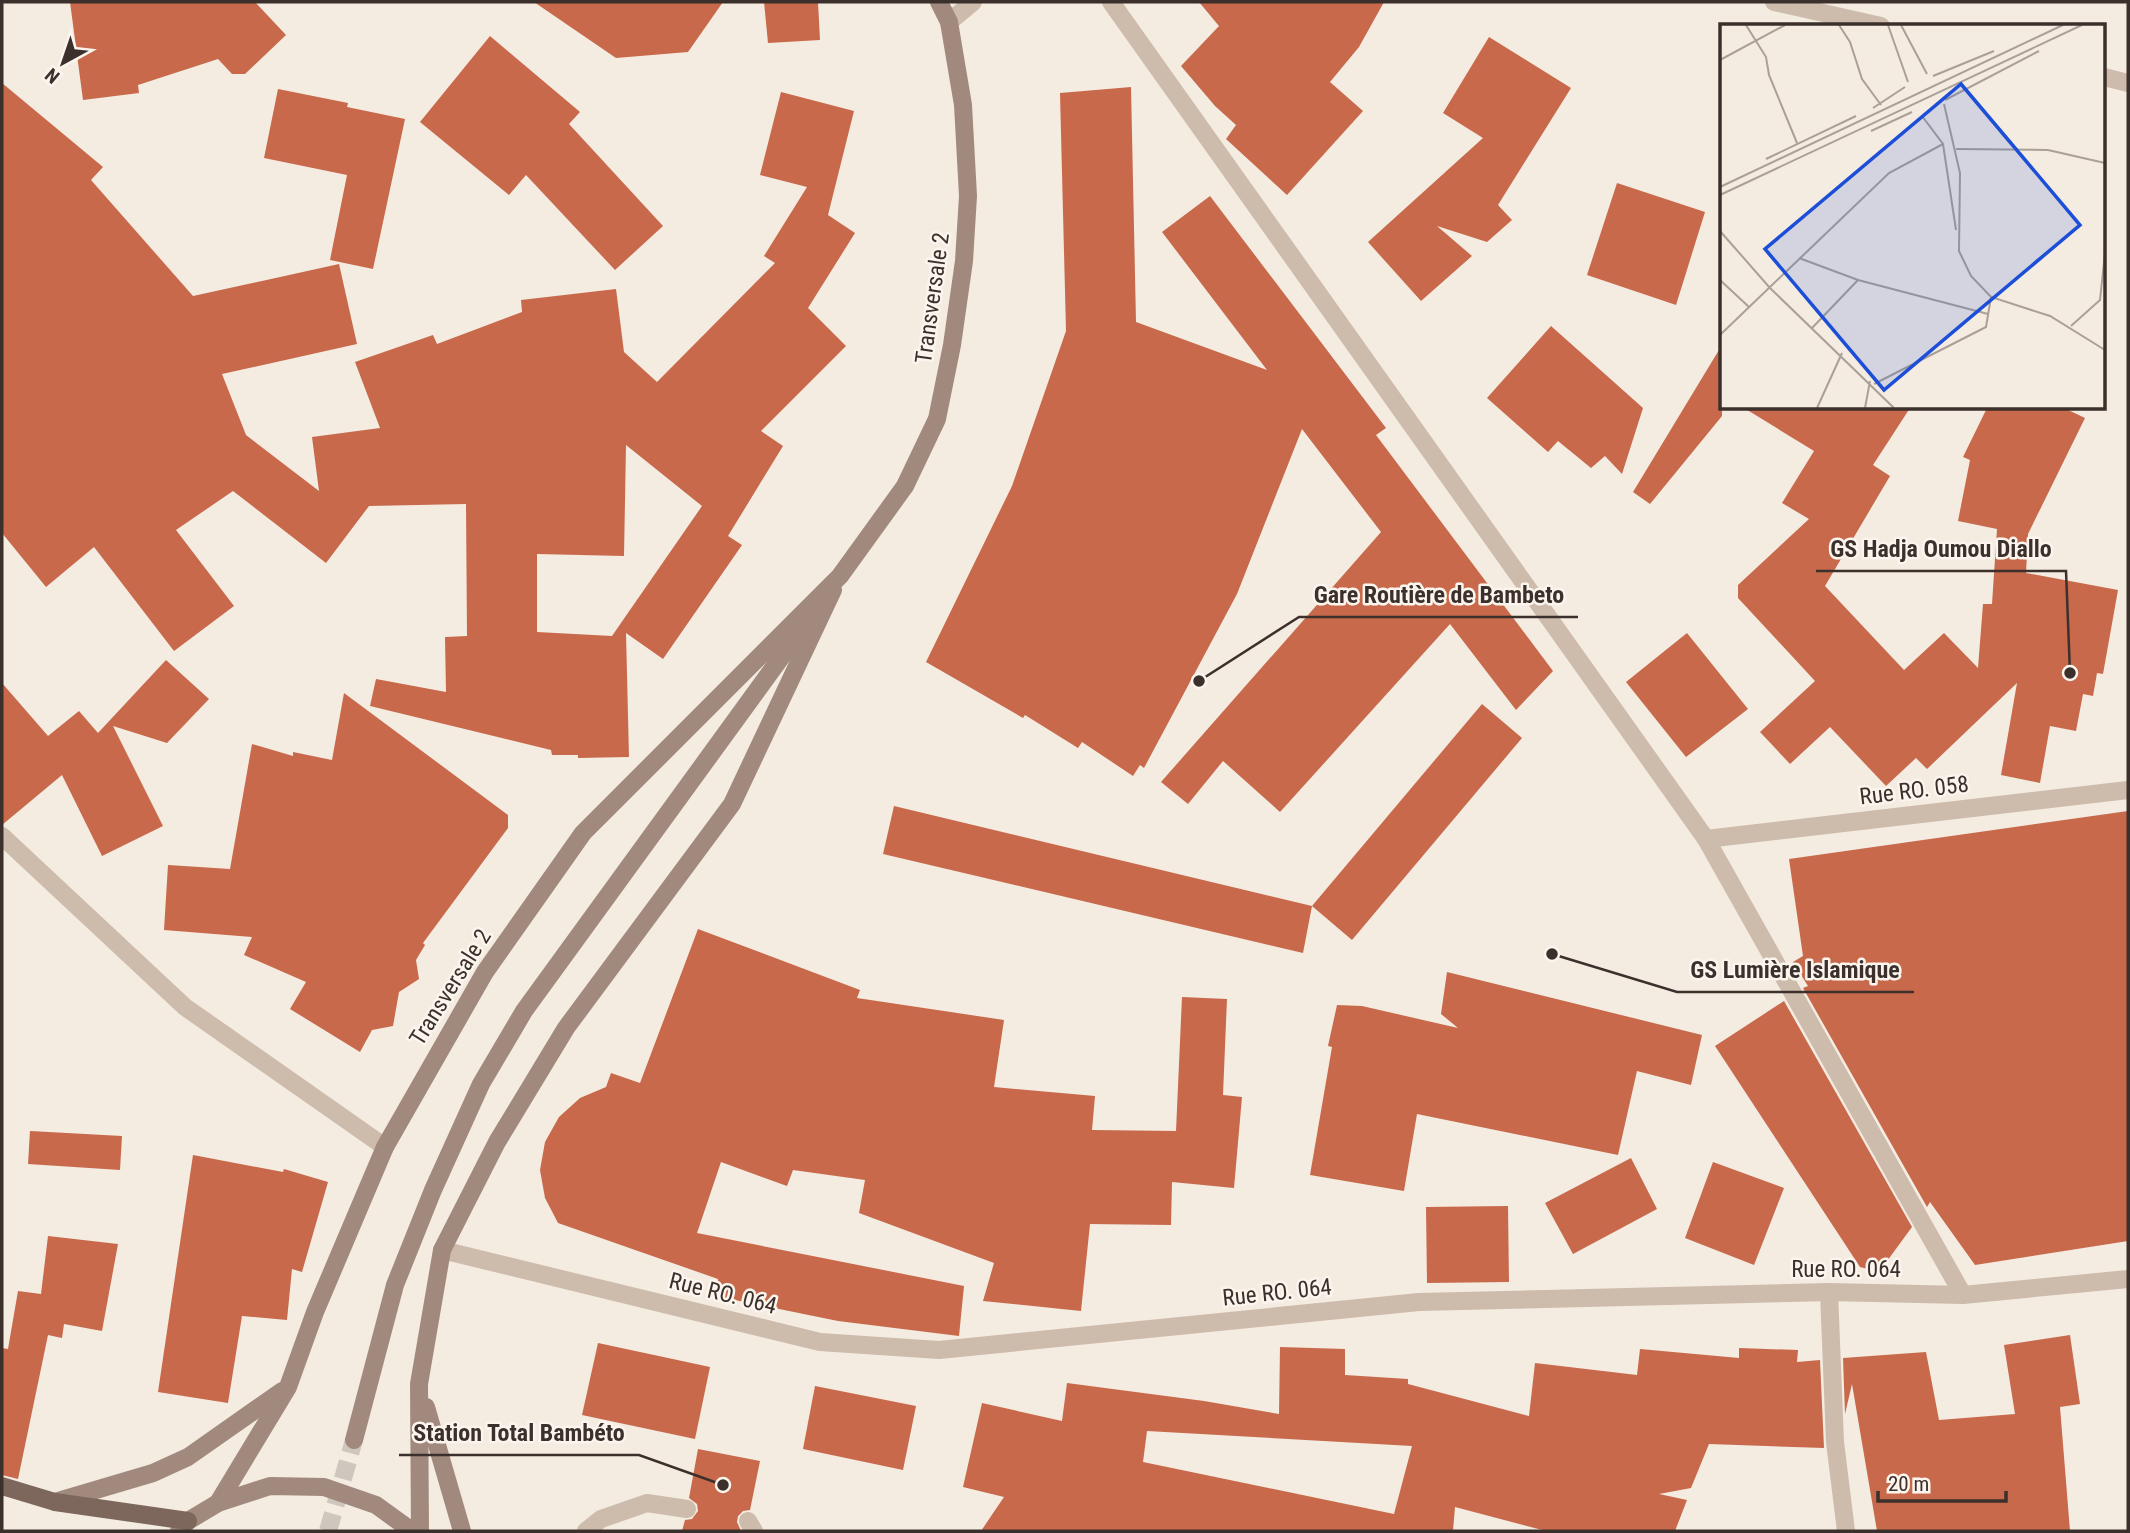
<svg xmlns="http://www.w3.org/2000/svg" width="2130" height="1533" font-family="'Roboto Condensed',sans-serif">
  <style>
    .building { fill: #c8694b; fill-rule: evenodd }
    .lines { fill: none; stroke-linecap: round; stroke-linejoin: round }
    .secondary-tunnel { stroke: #cfc6bd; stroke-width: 18; stroke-dasharray: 18 9; stroke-linecap: butt }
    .service { stroke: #cdbbac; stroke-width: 18 }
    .minor { stroke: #cdbbac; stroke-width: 18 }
    .tertiary { stroke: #cdbbac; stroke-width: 18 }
    .secondary { stroke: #a18a7d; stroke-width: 18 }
    .primary { stroke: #7d675c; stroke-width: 18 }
    .labels { text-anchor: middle; stroke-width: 5; stroke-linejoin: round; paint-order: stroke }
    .street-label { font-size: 23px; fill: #3b302b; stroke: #fbf5ee }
    .inset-road { fill: none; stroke: #aaa098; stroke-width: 2 }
    .view { fill: #1d4ed8; fill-opacity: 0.15; stroke: #1d4ed8; stroke-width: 3.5 }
    .inset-edge { fill: none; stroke: #3b302b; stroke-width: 3.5 }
    .leader { fill: none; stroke: #3b302b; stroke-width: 2.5 }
    .callout-dot { fill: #3b302b; stroke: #fbf5ee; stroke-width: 2.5 }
    .callout-label { font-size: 24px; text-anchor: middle; font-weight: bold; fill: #3b302b; stroke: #fbf5ee; stroke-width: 5; stroke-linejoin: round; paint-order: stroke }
  </style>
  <rect width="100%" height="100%" fill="#f4ebe1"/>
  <!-- building -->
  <g class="building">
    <path d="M70,2H255L286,35L245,74H232L218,59L138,85L139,93L83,100Z"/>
    <path d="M534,2H723L688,52L616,58Z"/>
    <path d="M764,2H818L820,40L768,43Z"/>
    <path d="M1199,2H1384L1359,47L1330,82L1363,111L1287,195L1226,139L1236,125L1215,106L1181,66L1219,26Z"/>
    <path d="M490,36L580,112L569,124L663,226L615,270L526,175L509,195L420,122Z"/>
    <path d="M1489,37L1571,88L1498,205L1512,220L1487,242L1437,226L1472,256L1421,301L1368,242L1483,138L1443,113Z"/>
    <path d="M2,83L103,167L91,180L193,296L339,264L357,344L222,374L246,435L319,491L312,437L380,428L355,362L433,335L437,344L522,312L521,300L616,289L624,352L657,382L775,263L764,256L807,187L760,175L781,92L854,111L828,215L855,233L808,308L846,346L761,431L783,446L728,536L742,545L663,659L626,633L629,757L578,758V755H552L551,750L370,706L376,679L446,692L445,637L467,636L466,504L369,506L326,563L233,491L176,530L234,606L174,651L94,547L46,587L2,533ZM626,445L702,506L612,636L537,632V554L624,556Z"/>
    <path d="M1131,87L1136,322L1267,370L1162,232L1210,196L1386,428L1376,435L1553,671L1516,710L1450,624L1280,812L1223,761L1188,804L1161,782L1381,532L1302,429L1237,594L1144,768L1140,765L1133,776L1082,742L1078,748L1025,715L1023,718L926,662L1012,486L1066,331L1060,93Z"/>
    <path d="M278,89L348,103L347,107L405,119L373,269L330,260L347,175L264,158Z"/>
    <path d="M1617,183L1705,212L1676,305L1587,275Z"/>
    <path d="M1551,326L1643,408L1622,474L1605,456L1591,468L1558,441L1548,452L1487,398Z"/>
    <path d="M1722,345V416L1650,504L1633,492Z"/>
    <path d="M1744,408H1910L1873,465L1890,476L1825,586L1904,670L1944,633L1978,668L1983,604H1992L1997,529L1958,521L1970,460L1963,457L1987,408H2064L2085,418L2028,534L2026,573L2118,590L2103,674L2097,673L2093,696L2083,694L2076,731L2050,726L2040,783L2001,775L2017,683L1927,769L1916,758L1886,786L1830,727L1790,764L1760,732L1815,681L1738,598V585L1809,519L1782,503L1814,451Z"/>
    <path d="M1687,633L1748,709L1686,757L1626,682Z"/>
    <path d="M166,660L209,699L167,743L113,726L163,826L102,856L62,775L2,825V683L48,736L79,711L98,733Z"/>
    <path d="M344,693L508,815V828L423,943L425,945L416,960L419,979L399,992L393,1026L372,1030L360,1052L290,1009L306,982L244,955L252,937L164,930L168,865L230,869L252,744L293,756V752L332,760Z"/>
    <path d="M1482,704L1522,738L1352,940L1312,906Z"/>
    <path d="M894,806L1312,906L1303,953L883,854Z"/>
    <path d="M2128,811V1241L1975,1265L1930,1202L1927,1207L1803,988L1808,986L1793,962L1803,956L1789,859Z"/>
    <path d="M698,929L860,990L857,998L1004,1020L994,1087L1095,1096L1092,1130L1176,1131L1182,997L1227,999L1223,1095L1242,1097L1234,1188L1172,1182L1171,1225L1090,1224L1081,1311L983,1301L994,1263L859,1213L865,1180L793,1170L787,1186L721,1162L697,1233L964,1286L959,1336L838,1321L715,1296L718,1279L558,1223L545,1198L540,1170L545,1142L559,1117L580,1098L606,1087L611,1073L640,1083Z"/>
    <path d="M1447,972L1702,1035L1691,1085L1637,1071L1618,1155L1417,1114L1404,1191L1310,1175L1332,1047L1328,1046L1337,1005L1362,1006L1458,1028L1441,1014Z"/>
    <path d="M1784,1001L1912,1227L1879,1272L1860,1267L1715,1046Z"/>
    <path d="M30,1131L122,1136L120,1170L28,1164Z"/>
    <path d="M193,1155L283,1172L284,1169L328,1182L302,1272L292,1269L287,1320L242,1316L228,1403L158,1392Z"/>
    <path d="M1631,1158L1657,1209L1573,1254L1545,1203Z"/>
    <path d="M1713,1162L1784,1188L1754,1265L1685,1238Z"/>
    <path d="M1508,1206L1509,1282L1427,1283L1426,1207Z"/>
    <path d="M48,1236L118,1244L102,1331L64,1324L62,1338L48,1335L18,1479L2,1475V1348L8,1349L18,1291L41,1294Z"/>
    <path d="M2070,1335L2080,1404L2060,1407L2070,1531H1877L1852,1384L1845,1414L1843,1358L1926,1352L1939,1420L2015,1414L2004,1345Z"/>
    <path d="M598,1343L710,1367L695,1439L582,1415Z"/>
    <path d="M1280,1347L1345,1349V1375L1408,1379V1384L1529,1416L1535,1363L1637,1375L1640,1349L1739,1358V1348L1798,1350L1797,1362L1820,1360L1824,1448L1709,1444L1691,1488L1659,1494L1687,1500L1675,1531H1546L1455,1507L1453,1531H981L1004,1497L963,1487L982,1403L1062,1421L1067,1383L1204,1401L1279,1414ZM1147,1431L1288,1439L1412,1446L1394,1514L1143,1462Z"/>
    <path d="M815,1386L916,1406L903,1470L803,1449Z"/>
    <path d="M698,1449L760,1461L750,1510L743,1511L738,1516L737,1522L741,1531H682L685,1520L692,1519L698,1511L697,1504L689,1498Z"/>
  </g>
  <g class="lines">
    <!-- secondary-tunnel -->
    <path class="secondary-tunnel" d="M328,1531L354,1440"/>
    <!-- service -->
    <g class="service">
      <path d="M1829,1292L1835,1442L1846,1531"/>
      <path d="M748,1521L754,1531"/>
      <path d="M586,1531L601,1519L647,1503L687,1509"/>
    </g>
    <!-- minor -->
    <g class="minor">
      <path d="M1111,2L1706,839L1963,1295"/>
      <path d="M1774,2L1881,26"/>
      <path d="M949,22L973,2"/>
      <path d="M2104,77L2128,83"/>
      <path d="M2,836L185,1007L385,1147"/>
      <path d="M1706,839L2128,790"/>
    </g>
    <!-- tertiary -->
    <path class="tertiary" d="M442,1250L820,1342L939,1350L1419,1302L1829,1292L1963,1295L2128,1279"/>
    <!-- secondary -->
    <g class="secondary">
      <path d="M426,1407L462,1531"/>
      <path d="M354,1440L395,1285L433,1190L481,1084L524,1011L809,619"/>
      <path d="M55,1502L153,1473L188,1457L282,1391"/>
      <path d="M218,1503L288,1387L315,1312L385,1147L485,972L583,833L840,576L905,486L937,419L952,345L964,261L968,196L963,105L949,22L939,2"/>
      <path d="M179,1531L188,1521L218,1503L270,1486L324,1487L376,1505L412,1531"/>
      <path d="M420,1531L419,1384L442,1250L497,1142L566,1028L732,804L833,590"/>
    </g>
    <!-- primary -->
    <path class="primary" d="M2,1486L55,1502L188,1521"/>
  </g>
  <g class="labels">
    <!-- street labels -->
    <g class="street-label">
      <text transform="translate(932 298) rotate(-82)" y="8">Transversale 2</text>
      <text transform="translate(1914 790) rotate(-7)" y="8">Rue RO. 058</text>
      <text transform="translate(450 987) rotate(-58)" y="8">Transversale 2</text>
      <text x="1846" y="1277">Rue RO. 064</text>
      <text transform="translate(1277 1292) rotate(-6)" y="8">Rue RO. 064</text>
      <text transform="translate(723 1293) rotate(14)" y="8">Rue RO. 064</text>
    </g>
  </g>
  <!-- overview -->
  <g transform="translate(1720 24)">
    <rect width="385" height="385" fill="#f4ebe1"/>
    <path class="inset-road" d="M26,1L46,33L49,51L77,119M119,1L130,18L142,55L161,81M168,1L188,58M181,1L207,50M0,36L65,1M213,52L274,27M225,76L319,27M224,80L240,149L239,227L251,252L271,273L330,292L385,326M153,84L185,63M202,92L223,120L236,206M151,107L192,88M236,125L328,126L385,139M46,135L136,92M0,163L343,1M0,171L362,1M0,207L50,264L174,384M79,234L138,256L268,290M0,256L29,283M351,302L380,276L385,229M92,304L138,256M0,311L169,149L223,120M154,360L266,303L271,273M97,384L122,329M145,384L150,357"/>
    <path class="view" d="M241,60L360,201L164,366L45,225Z"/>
    <rect width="385" height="385" class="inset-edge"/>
  </g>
  <!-- callouts -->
  <path class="leader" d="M2070 673L2066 571H1816M1199 681L1299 617H1578M1552 954L1677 992H1914M723 1485L639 1455H399"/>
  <g class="callout-dot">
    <circle cx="2070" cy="673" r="7"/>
    <circle cx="1199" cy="681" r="7"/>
    <circle cx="1552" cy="954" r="7"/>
    <circle cx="723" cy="1485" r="7"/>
  </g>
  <g class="callout-label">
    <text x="1941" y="557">GS Hadja Oumou Diallo</text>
    <text x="1439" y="603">Gare Routière de Bambeto</text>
    <text x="1795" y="978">GS Lumière Islamique</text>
    <text x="519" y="1441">Station Total Bambéto</text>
  </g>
  <!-- border -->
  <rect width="2130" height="1533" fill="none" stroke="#3b302b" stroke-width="7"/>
  <!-- north arrow -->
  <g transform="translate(63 63) rotate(220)" stroke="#fbf5ee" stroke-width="5" paint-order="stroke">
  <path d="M0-5L12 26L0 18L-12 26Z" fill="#3b302b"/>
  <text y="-10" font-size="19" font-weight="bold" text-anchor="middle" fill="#3b302b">N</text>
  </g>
  <!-- scale -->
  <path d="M1878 1491v10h128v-10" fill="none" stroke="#3b302b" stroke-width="3.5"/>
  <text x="1888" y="1491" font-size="21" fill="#3b302b" stroke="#fbf5ee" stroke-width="5" paint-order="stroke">20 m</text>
</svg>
